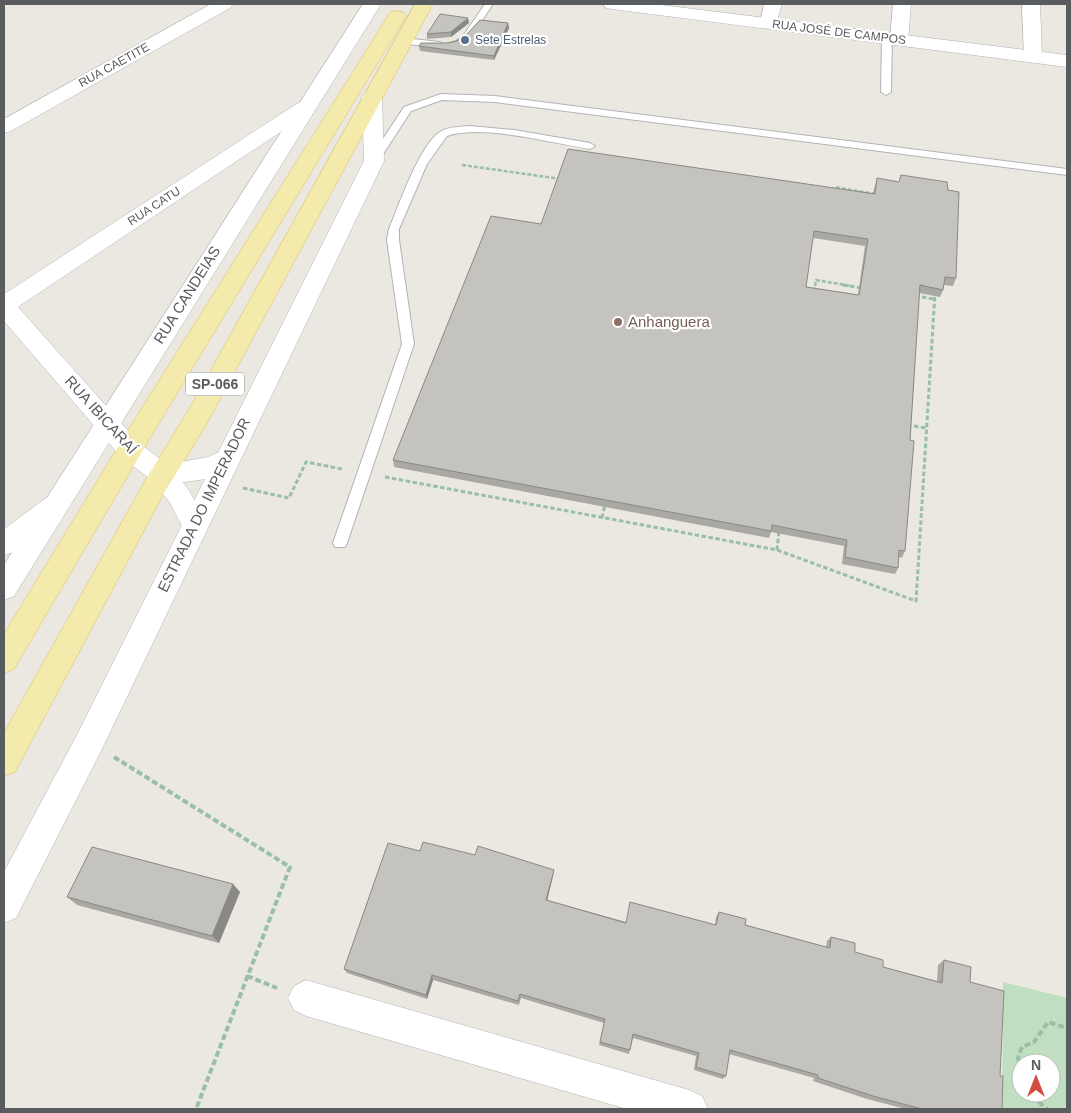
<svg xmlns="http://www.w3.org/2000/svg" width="1071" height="1113" font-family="Arial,sans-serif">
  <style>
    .green { fill: #bfdfc0; fill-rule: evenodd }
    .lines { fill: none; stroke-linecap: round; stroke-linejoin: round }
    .service-casing { stroke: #b1b3b6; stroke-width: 2 }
    .minor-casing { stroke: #b1b3b6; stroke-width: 1 }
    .tertiary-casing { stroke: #b1b3b6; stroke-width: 1 }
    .secondary-casing { stroke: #b2b5b9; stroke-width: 1 }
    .primary-casing { stroke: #debf65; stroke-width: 1 }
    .path-far2 { stroke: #9abfa5; stroke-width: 2.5; stroke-dasharray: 4 2; stroke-linecap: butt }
    .path-far1 { stroke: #9abfa5; stroke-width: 3; stroke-dasharray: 4.5 2.5; stroke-linecap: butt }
    .path { stroke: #9abfa5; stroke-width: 4; stroke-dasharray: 6 3; stroke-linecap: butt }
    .service { fill: #fff; fill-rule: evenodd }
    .minor { fill: #fff; fill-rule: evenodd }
    .tertiary { fill: #fff; fill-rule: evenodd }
    .secondary { fill: #fff; fill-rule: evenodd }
    .primary { fill: #f4eaab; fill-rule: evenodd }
    .wall { fill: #a9a8a3; fill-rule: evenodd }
    .shaded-wall { fill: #8a8884 }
    .building { fill: #c5c3bd; stroke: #8a8884; fill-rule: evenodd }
    .service-dot { fill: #5c6f8a; stroke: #fff; stroke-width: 2 }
    .education-dot { fill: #8d6e63; stroke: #fff; stroke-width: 2 }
    .labels { text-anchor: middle; stroke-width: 4.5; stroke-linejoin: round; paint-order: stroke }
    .far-street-label { font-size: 12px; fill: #595c5f; stroke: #fff }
    .far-service-label { font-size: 12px; fill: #4e5e75; stroke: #fff; text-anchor: start }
    .shield { fill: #fff; stroke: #8b8d8f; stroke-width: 1 }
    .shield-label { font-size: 14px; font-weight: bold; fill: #595c5f }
    .street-label { font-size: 15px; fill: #595c5f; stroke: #fff }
    .education-label { font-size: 15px; fill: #785e54; stroke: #fff; text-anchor: start }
  </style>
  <rect width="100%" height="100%" fill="#eae8e0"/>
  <!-- green -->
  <path class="green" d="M1003,982L1067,998V1109H1002ZM1021,1063H1051V1093H1021Z"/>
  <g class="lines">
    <!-- service casing -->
    <g class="service-casing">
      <g id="service">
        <path d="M485,4H493L469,40L459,42L457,40L463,36Z"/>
        <path d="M887,35L892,38L891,92L886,95L881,92L882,38Z"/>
        <path d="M403,38L440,42L445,45L440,48L400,43V39Z"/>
        <path d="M441,94L495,96L1067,169V175L495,102L442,100L411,111L378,162H370L369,160L404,107Z"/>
        <path d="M470,126L514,130L590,143L595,146L590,149C552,143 483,124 447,136L427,164L399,229V240L414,344L347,543L345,547H335L333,543L402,344L387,240L389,229C398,207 420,144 440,132C448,126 461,127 470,126Z"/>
      </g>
    </g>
    <!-- minor casing -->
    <g class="minor-casing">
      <g id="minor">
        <path d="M211,4H233L230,8L11,131L4,133V119Z"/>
        <path d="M764,4H782L775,27H763L760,23Z"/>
        <path d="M893,4H911L908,40L906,44H892L890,40Z"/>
        <path d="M1022,4H1040L1042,57L1040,61H1026L1024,57Z"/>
        <path d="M305,101L312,103L315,107L312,111L18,307L139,443L171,467L188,489L208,524L205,532L195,535L185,532L170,503L153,481L121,457L4,321V294L298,103Z"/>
        <path d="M55,495L64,498L68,506L64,514L14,552L4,555V529L46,498Z"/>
        <path d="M306,980L689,1090L702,1096L708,1109H627L306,1016L294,1010L288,998L294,986Z"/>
      </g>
    </g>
    <!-- tertiary casing -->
    <g class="tertiary-casing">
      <g id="tertiary">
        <path d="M603,4H653L1067,55V67L612,9L606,8Z"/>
        <path d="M227,448L236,451L240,458C227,482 186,481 162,484L153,481L149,474L153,467L208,457Z"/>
      </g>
    </g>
    <!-- secondary casing -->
    <g class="secondary-casing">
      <g id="secondary">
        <path d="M363,4H381L14,596L4,600V565Z"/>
        <path d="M372,91L379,93L382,97L384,161L101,751L16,918L4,923V872L79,731L364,161L362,97L365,93Z"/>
      </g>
    </g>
    <!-- primary casing -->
    <g class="primary-casing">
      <g id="primary">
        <path d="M415,4H433L206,425L164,493L15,772L4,776V733L146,479L188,411Z"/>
        <path d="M397,11L403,12L406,16L153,433L14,669L4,673V634L135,419L388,16L391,12Z"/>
      </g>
    </g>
    <!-- path-far2 -->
    <g class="path-far2">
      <path d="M462,165L561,179"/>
      <path d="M833,191L834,187L876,194"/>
      <path d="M815,286L816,280L851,286"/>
    </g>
    <!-- path-far1 -->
    <g class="path-far1">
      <path d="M843,285L862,288"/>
      <path d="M814,292L815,285"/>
      <path d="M915,296L934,299"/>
      <path d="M907,425L926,428"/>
      <path d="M385,477L777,550L916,601L935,292"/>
      <path d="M243,488L289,498L306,462L342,469"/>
      <path d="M602,518L605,504"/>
      <path d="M777,550L779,531"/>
    </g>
    <!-- path -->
    <g class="path">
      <path d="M114,757L290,867L196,1109"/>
      <path d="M247,976L277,988"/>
      <path d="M1021,1070L1018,1058L1022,1047L1034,1042L1048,1022L1067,1028"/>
      <path d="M1036,1093L1039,1102L1047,1109"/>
    </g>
    <!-- service -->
    <use href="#service" class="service"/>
    <!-- minor -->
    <use href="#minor" class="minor"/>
    <!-- tertiary -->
    <use href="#tertiary" class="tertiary"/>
    <!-- secondary -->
    <use href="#secondary" class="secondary"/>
    <!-- primary -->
    <use href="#primary" class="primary"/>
  </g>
  <!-- wall -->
  <g class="wall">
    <path d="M469,23L451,37L427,39V34Z"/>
    <path d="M508,23L509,28L494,60L420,51L419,46L447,43Z"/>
    <path d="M877,178L956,278L953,286L944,285L943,290L940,297L919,293L910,440L905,551L902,558L899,557L898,568L895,574L842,564L844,546L771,532L769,538L394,467L393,460L541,224L873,193ZM813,238L865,246L858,295L806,287Z"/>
    <path d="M420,851L553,876L547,900L626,922L715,925L716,917L719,912L745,925L826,947L827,941L831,937L855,952L883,967L937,981L938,965L944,960L970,982L1000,1076L1002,1109H906L867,1099L813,1081L814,1078L729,1054L726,1076L723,1079L694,1070L696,1056L633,1038L629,1054L599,1045L604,1023L521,998L519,1005L433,980L427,999L347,973L344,969Z"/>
    <path d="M240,892L219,943L77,905L67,897Z"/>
  </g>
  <!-- shaded-wall -->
  <g class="shaded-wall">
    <path d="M468,18L469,23L451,37V32Z"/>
    <path d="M508,23L509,28L494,60V56Z"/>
    <path d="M554,870L553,876L546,905V900Z"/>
    <path d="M233,884L240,892L219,943L212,936Z"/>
    <path d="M432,975L433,980L427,999L426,995Z"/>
  </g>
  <!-- building -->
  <g class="building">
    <path d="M440,14L468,18L451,32L427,34Z"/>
    <path d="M480,20L508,23L494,56L419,46L421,43H447L457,41L466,35Z"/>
    <path d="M568,149L875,194L877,178L899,182L901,175L947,182L948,190L959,192L956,278L945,277L943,290L920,285L910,440L914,441L905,551L899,550L898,568L845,557L847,540L772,525L771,531L393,460L491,216L541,224ZM814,231L868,239L859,295L806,287Z"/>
    <path d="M423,842L475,855L478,846L554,870L546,900L626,923L630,902L716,925L719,912L746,919L745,925L830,948L831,937L855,943V952L883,960V967L942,983L944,960L971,967L970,982L1004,991L1000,1076H1003L1002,1109H922L873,1096L818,1078V1075L730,1050L726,1076L696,1067L699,1053L633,1034L630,1050L600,1042L605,1019L520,994L518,1001L432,975L426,995L344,969L388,843L420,851Z"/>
    <path d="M92,847L233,884L212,936L67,897Z"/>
  </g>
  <!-- markers -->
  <circle class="service-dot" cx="465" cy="40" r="5"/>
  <circle class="education-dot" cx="618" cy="322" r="5"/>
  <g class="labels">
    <!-- far-street labels -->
    <g class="far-street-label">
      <text transform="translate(839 32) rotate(7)" y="4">RUA JOSÉ DE CAMPOS</text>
      <text transform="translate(114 65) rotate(-29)" y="4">RUA CAETITE</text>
      <text transform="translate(154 206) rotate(-33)" y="4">RUA CATU</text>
    </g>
    <!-- far-service labels -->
    <g class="far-service-label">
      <text x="475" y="44">Sete Estrelas</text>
    </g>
    <!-- shield labels -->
    <rect class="shield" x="186" y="372.5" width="58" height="23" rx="4"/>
    <g class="shield-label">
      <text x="215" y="389">SP-066</text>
    </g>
    <!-- street labels -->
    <g class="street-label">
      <text transform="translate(187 295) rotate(-58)" y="5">RUA CANDEIAS</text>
      <text transform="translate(101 415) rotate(48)" y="5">RUA IBICARAÍ</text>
      <text transform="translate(204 505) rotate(-64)" y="5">ESTRADA DO IMPERADOR</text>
    </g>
    <!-- education labels -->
    <g class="education-label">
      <text x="628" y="327">Anhanguera</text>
    </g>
  </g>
  <!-- border -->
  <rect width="1071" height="1113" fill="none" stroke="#595c5f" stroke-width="10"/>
  <!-- north arrow -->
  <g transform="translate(1036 1078)"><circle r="24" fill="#ffffff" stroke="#bdbebf"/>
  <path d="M0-4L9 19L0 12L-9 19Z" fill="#d24d3e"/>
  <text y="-8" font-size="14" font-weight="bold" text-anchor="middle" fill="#595c5f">N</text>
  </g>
</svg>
